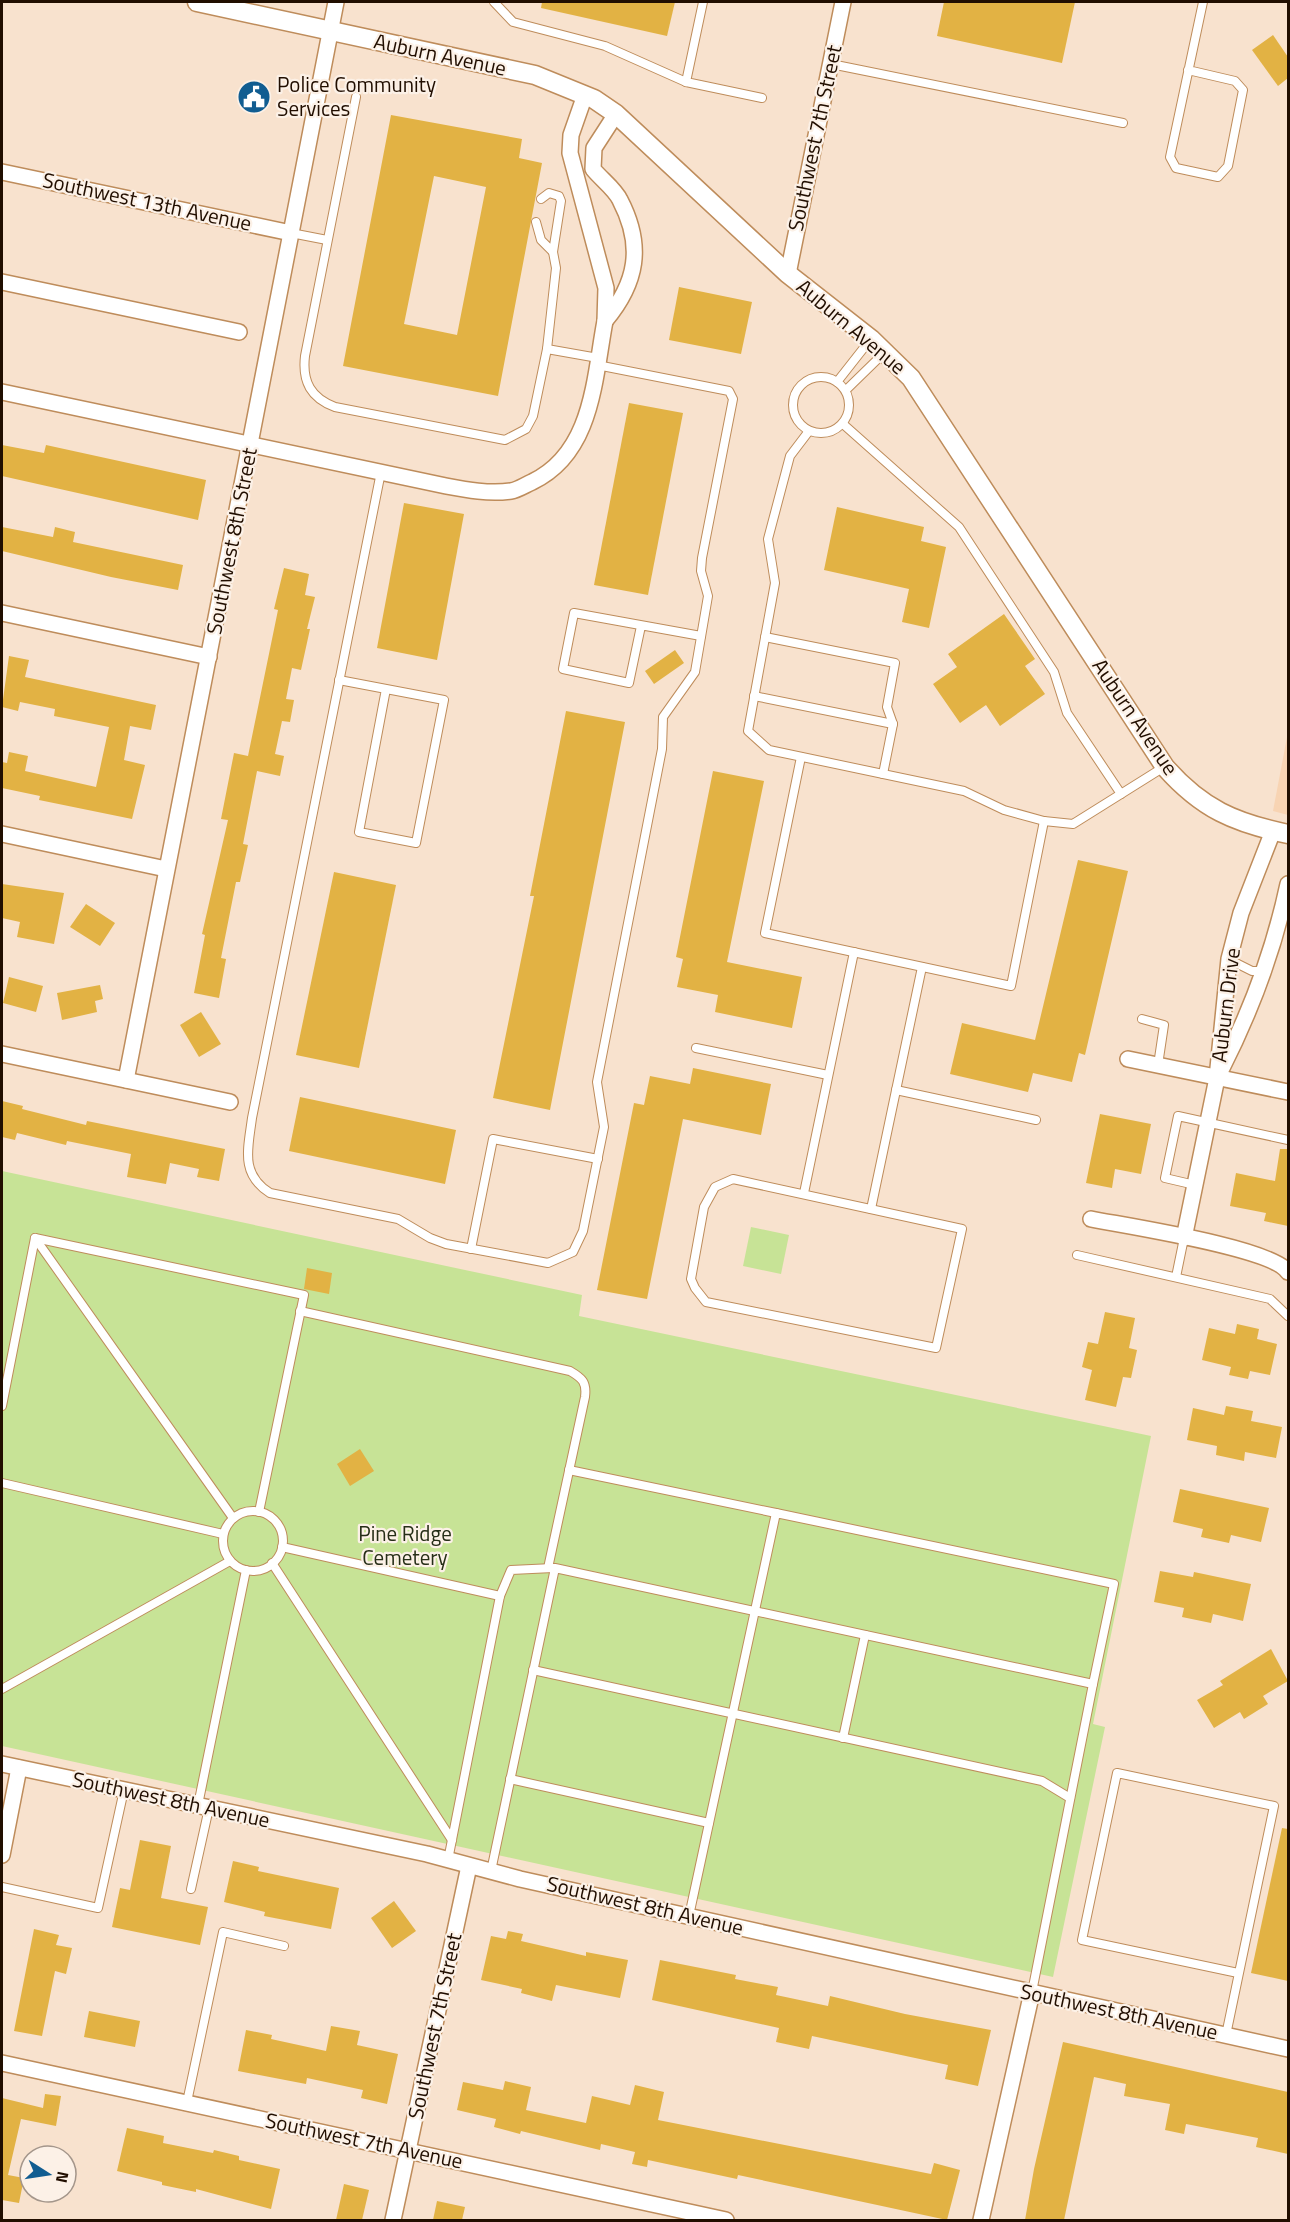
<svg xmlns="http://www.w3.org/2000/svg" width="1290" height="2222" font-family="'Titillium Web',sans-serif">
  <style>
    .built { fill: #f8d4b3 }
    .green { fill: #c7e396 }
    .building { fill: #e2b244; fill-rule: evenodd }
    .lines { fill: none; stroke-linecap: round; stroke-linejoin: round }
    .service-casing { stroke: #be8c5b; stroke-width: 10 }
    .minor-casing { stroke: #be8c5b; stroke-width: 18 }
    .tertiary-casing { stroke: #be8c5b; stroke-width: 21 }
    .service { stroke: #fff; stroke-width: 8 }
    .minor { stroke: #fff; stroke-width: 15 }
    .tertiary { stroke: #fff; stroke-width: 18 }
    .labels { text-anchor: middle; stroke-width: 4.5; stroke-linejoin: round; paint-order: stroke }
    .street-label { font-size: 21px; fill: #210e00; stroke: #fcf1e7 }
    .poi-label { font-size: 21px; fill: #210e00; stroke: #fcf1e7; text-anchor: start }
    .park-label { font-size: 21px; fill: #262e17; stroke: #fcf1e7 }
  </style>
  <rect width="100%" height="100%" fill="#f8e2ce"/>
  <!-- built -->
  <path class="built" d="M1288,732V815L1273,811Z"/>
  <!-- green -->
  <g class="green">
    <path d="M2,1171L582,1295L579,1316L1151,1436L1093,1724L1105,1727L1053,1977L2,1746Z"/>
    <path d="M751,1227L789,1235L781,1274L743,1266Z"/>
  </g>
  <!-- building -->
  <g class="building">
    <path d="M542,2H675L667,36L541,8Z"/>
    <path d="M944,2H1075L1062,63L937,36Z"/>
    <path d="M1273,35L1288,57V78L1278,86L1252,50Z"/>
    <path d="M391,115L522,139L519,158L542,163L498,396L343,366ZM434,176L486,187L457,335L404,324Z"/>
    <path d="M679,287L752,302L741,354L669,340Z"/>
    <path d="M629,403L683,413L648,595L594,585Z"/>
    <path d="M2,445L44,453L46,445L206,480L198,520L2,476Z"/>
    <path d="M404,503L464,514L437,660L377,648Z"/>
    <path d="M837,507L924,527L921,541L946,547L929,628L902,622L909,589L824,570Z"/>
    <path d="M2,527L53,537L55,527L75,532L73,542L183,565L178,590L111,577L2,551Z"/>
    <path d="M284,568L309,574L305,595L315,597L307,629H310L301,670L292,668L286,699L294,700L290,722L282,721L275,754L284,756L280,776L257,771L243,844L248,845L240,882H236L221,958L226,959L219,998L194,993L205,935L202,934L228,820L221,819L234,753L248,756L278,610L274,609Z"/>
    <path d="M1004,614L1035,659L1025,666L1045,694L1000,726L986,705L960,723L933,684L957,667L948,654Z"/>
    <path d="M675,650L684,663L654,684L645,671Z"/>
    <path d="M9,656L29,660L25,677L156,705L151,730L130,726L124,760L145,765L132,819L39,800L40,796L2,788V762L7,763L9,752L28,756L25,771L96,787L109,727L54,716L55,709L20,702L18,711L2,707Z"/>
    <path d="M566,711L625,722L550,1110L493,1098L534,896H530Z"/>
    <path d="M713,771L764,781L727,962L802,977L792,1028L715,1012L718,995L677,987L683,959L676,957Z"/>
    <path d="M1078,860L1128,871L1085,1055L1079,1053L1072,1082L1033,1073L1028,1092L950,1074L962,1023L1035,1040Z"/>
    <path d="M334,872L396,885L359,1068L296,1055Z"/>
    <path d="M2,884L64,893L54,944L17,937L20,922L2,918Z"/>
    <path d="M86,904L115,923L100,946L70,927Z"/>
    <path d="M9,977L43,986L36,1012L3,1003Z"/>
    <path d="M100,985L103,999L95,1001L97,1012L62,1020L57,993Z"/>
    <path d="M201,1012L221,1044L199,1057L180,1025Z"/>
    <path d="M693,1068L771,1084L761,1135L683,1119L647,1299L597,1290L634,1103L644,1105L650,1076L690,1084Z"/>
    <path d="M300,1097L456,1130L445,1184L289,1151Z"/>
    <path d="M2,1101L23,1106L22,1109L86,1125L87,1121L225,1149L219,1181L197,1177L199,1169L170,1163L166,1184L127,1177L131,1154L67,1141L66,1145L17,1133L15,1140L2,1137Z"/>
    <path d="M1100,1114L1151,1124L1141,1174L1115,1169L1112,1188L1086,1183Z"/>
    <path d="M1280,1149H1288V1226L1264,1221L1266,1213L1230,1206L1236,1173L1275,1181Z"/>
    <path d="M307,1268L332,1273L329,1294L304,1289Z"/>
    <path d="M1105,1312L1135,1318L1129,1348L1137,1350L1131,1378L1123,1377L1116,1407L1085,1400L1092,1370L1082,1367L1088,1342L1098,1344Z"/>
    <path d="M1237,1324L1259,1329L1257,1339L1277,1344L1270,1375L1250,1371L1248,1379L1229,1375L1231,1367L1202,1360L1209,1328L1235,1334Z"/>
    <path d="M1226,1406L1253,1411L1251,1421L1282,1427L1276,1458L1245,1452L1244,1461L1216,1455L1217,1446L1187,1440L1193,1408L1224,1415Z"/>
    <path d="M360,1449L374,1471L350,1486L337,1464Z"/>
    <path d="M1180,1489L1269,1508L1261,1542L1231,1535L1229,1543L1201,1537L1203,1529L1173,1522Z"/>
    <path d="M1160,1571L1193,1577L1194,1572L1251,1584L1243,1621L1213,1614L1211,1623L1182,1617L1184,1608L1154,1602Z"/>
    <path d="M1271,1649L1288,1681L1263,1696L1268,1704L1244,1719L1240,1712L1214,1728L1197,1700L1223,1685L1220,1681Z"/>
    <path d="M1282,1828L1288,1829V1981L1251,1973Z"/>
    <path d="M140,1840L171,1846L161,1898L208,1907L200,1945L112,1927L120,1888L130,1890Z"/>
    <path d="M233,1861L259,1867L258,1871L339,1888L331,1929L264,1916L265,1912L224,1902Z"/>
    <path d="M394,1901L416,1931L392,1948L371,1918Z"/>
    <path d="M34,1929L59,1935L56,1945L72,1948L66,1974L55,1971L42,2036L14,2031Z"/>
    <path d="M508,1931L523,1934L521,1941L586,1956V1952L628,1960L620,1998L556,1985L552,2001L521,1993L522,1989L481,1980L491,1936L506,1939Z"/>
    <path d="M660,1960L736,1975L735,1979L778,1987L776,1995L828,2006L830,1996L905,2014L991,2030L978,2086L945,2079L948,2065L812,2036L809,2049L776,2042L779,2028L652,2000Z"/>
    <path d="M89,2011L140,2021L135,2047L84,2037Z"/>
    <path d="M331,2026L360,2031L357,2045L398,2054L387,2104L361,2098L363,2090L307,2078L306,2084L238,2071L246,2030L272,2035L271,2039L326,2051Z"/>
    <path d="M1063,2042L1288,2092V2154L1256,2147L1258,2138L1186,2124L1184,2134L1165,2130L1170,2104L1124,2096L1126,2084L1094,2077L1064,2220H1025L1034,2169Z"/>
    <path d="M505,2081L531,2087L526,2110L586,2123L592,2096L630,2105L635,2085L664,2092L658,2120L931,2174L934,2163L960,2170L947,2220L738,2175L737,2179L648,2160L647,2167L632,2164L635,2152L601,2144L600,2150L521,2131L520,2134L494,2127L496,2119L457,2110L463,2082L503,2090Z"/>
    <path d="M45,2094L61,2096L56,2126L21,2119L8,2175L24,2178L19,2203L2,2200V2098L43,2108Z"/>
    <path d="M127,2128L164,2136L163,2143L213,2153L214,2150L239,2156V2160L280,2169L271,2209L196,2189V2192L162,2185V2182L117,2171Z"/>
    <path d="M344,2184L369,2190L362,2220H336Z"/>
    <path d="M437,2201L465,2207L462,2220H433Z"/>
  </g>
  <g class="lines">
    <!-- service casing -->
    <g class="service-casing">
      <g id="service">
        <path d="M494,2L513,22L605,46L686,82"/>
        <path d="M703,2L686,82L762,98"/>
        <path d="M831,64L1123,123"/>
        <path d="M1188,70L1235,81L1243,90L1228,166L1218,177L1176,168L1170,157L1203,2"/>
        <path d="M356,97L305,356C302,382 311,398 335,407L505,440L526,429L533,416L547,349L598,358"/>
        <path d="M536,222L541,240L553,252L561,201L559,196L549,193L541,199"/>
        <path d="M291,233L327,240"/>
        <path d="M547,349L556,268L553,252"/>
        <circle cx="821" cy="405" r="28"/>
        <path d="M837,382L870,340"/>
        <path d="M846,390L885,352"/>
        <path d="M843,424L959,527L1054,672L1067,713L1121,794"/>
        <path d="M809,431L790,456L768,539L775,583L748,731L769,750L964,791L1004,810L1044,821L1073,824L1164,767"/>
        <path d="M381,472L252,1118C248,1149 240,1174 270,1193L398,1219L430,1238L446,1244L548,1263L573,1252L583,1231L604,1127L597,1082L662,749L663,717L695,672L708,596L701,571L702,558L733,399L729,391L597,365"/>
        <path d="M641,626L629,683L563,669L574,613L701,636"/>
        <path d="M765,637L895,663L887,707L893,724L883,774"/>
        <path d="M339,680L444,700L416,843L359,832L386,689"/>
        <path d="M754,696L893,724"/>
        <path d="M801,757L765,933L1011,986L1044,821"/>
        <path d="M1230,960L1252,971H1266"/>
        <path d="M1142,1019L1164,1025L1158,1065"/>
        <path d="M696,1048L828,1075"/>
        <path d="M896,1090L1036,1120"/>
        <path d="M733,1179L962,1229L936,1348L706,1302L695,1288L691,1279L704,1207L715,1187Z"/>
        <path d="M1195,1185L1165,1178L1178,1116L1288,1140"/>
        <path d="M804,1193L854,952"/>
        <path d="M871,1209L922,967"/>
        <path d="M35,1238L233,1518"/>
        <path d="M471,1249L493,1139L598,1159"/>
        <path d="M1077,1255L1270,1299L1288,1316"/>
        <path d="M1176,1277L1184,1238"/>
        <path d="M300,1311L570,1371C582,1378 587,1382 585,1397L548,1568"/>
        <path d="M2,1406L35,1238L304,1295L259,1512"/>
        <path d="M569,1470L776,1513"/>
        <path d="M2,1483L223,1534"/>
        <circle cx="253" cy="1541" r="30"/>
        <path d="M282,1547L500,1596"/>
        <path d="M272,1563L452,1840"/>
        <path d="M533,1670L1042,1781L1070,1798"/>
        <path d="M2,1689L230,1561"/>
        <path d="M843,1738L865,1635"/>
        <path d="M510,1779L709,1823"/>
        <path d="M198,1805L246,1570"/>
        <path d="M448,1860L500,1596L511,1570L553,1568"/>
        <path d="M491,1871L555,1568L1093,1684L1032,1992"/>
        <path d="M2,1887L98,1908L124,1790"/>
        <path d="M191,1889L209,1808"/>
        <path d="M689,1916L776,1513L1114,1584L1093,1684"/>
        <path d="M1226,2035L1274,1806L1117,1773L1082,1940L1238,1973"/>
        <path d="M187,2102L223,1932L284,1946"/>
      </g>
    </g>
    <!-- minor casing -->
    <g class="minor-casing">
      <g id="minor">
        <path d="M585,95L571,135L570,153L606,288L605,321C637,283 644,246 620,200C615,189 601,179 593,169L594,148L616,114"/>
        <path d="M2,172L291,233"/>
        <path d="M788,274L843,2"/>
        <path d="M2,282L239,332"/>
        <path d="M2,392L446,486C467,490 489,494 511,491C518,490 525,485 532,482C593,453 594,379 605,321"/>
        <path d="M2,613L209,657"/>
        <path d="M2,834L166,869"/>
        <path d="M2,1054L230,1102"/>
        <path d="M1128,1059L1288,1092"/>
        <path d="M1221,1070C1252,1009 1274,950 1288,884"/>
        <path d="M126,1080L336,2"/>
        <path d="M1091,1219C1126,1226 1272,1248 1288,1272"/>
        <path d="M1184,1238L1217,1078L1229,959L1241,913L1273,831"/>
        <path d="M2,1764L427,1854L520,1879L1288,2049"/>
        <path d="M2,1855L19,1768"/>
        <path d="M2,2063L726,2220"/>
        <path d="M393,2220L469,1866"/>
        <path d="M981,2220L1032,1992"/>
      </g>
    </g>
    <!-- tertiary casing -->
    <g class="tertiary-casing">
      <path id="tertiary" d="M197,2L535,75L594,99L616,114L788,274L871,339L911,378L1165,767C1202,809 1235,823 1288,834"/>
    </g>
    <!-- service -->
    <use href="#service" class="service"/>
    <!-- minor -->
    <use href="#minor" class="minor"/>
    <!-- tertiary -->
    <use href="#tertiary" class="tertiary"/>
  </g>
  <!-- icons -->
  <defs>
    <g id="civic-disc" transform="scale(1.725)"><circle r="9.5" fill="#115d91" stroke="#fcf1e7"/><path d="M-.6-6.5H3V-4.5H.6V-3L4-1V1h2V6H-6V1h2V-1L-.6-3ZM-1.2 2.5V6h2.4V2.5Z" fill="#fff"/></g>
  </defs>
  <g fill-rule="evenodd">
    <use href="#civic-disc" x="254" y="97"/>
  </g>
  <g class="labels">
    <!-- street labels -->
    <g class="street-label">
      <text transform="translate(440 55) rotate(12)" y="7">Auburn Avenue</text>
      <text transform="translate(815 138) rotate(-78)" y="7">Southwest 7th Street</text>
      <text transform="translate(147 202) rotate(12)" y="7">Southwest 13th Avenue</text>
      <text transform="translate(851 327) rotate(40)" y="7">Auburn Avenue</text>
      <text transform="translate(232 541) rotate(-79)" y="7">Southwest 8th Street</text>
      <text transform="translate(1135 717) rotate(56)" y="7">Auburn Avenue</text>
      <text transform="translate(1226 1005) rotate(-83)" y="7">Auburn Drive</text>
      <text transform="translate(171 1800) rotate(12)" y="7">Southwest 8th Avenue</text>
      <text transform="translate(645 1906) rotate(13)" y="7">Southwest 8th Avenue</text>
      <text transform="translate(1119 2012) rotate(12)" y="7">Southwest 8th Avenue</text>
      <text transform="translate(435 2026) rotate(-78)" y="7">Southwest 7th Street</text>
      <text transform="translate(364 2141) rotate(12)" y="7">Southwest 7th Avenue</text>
    </g>
    <!-- poi labels -->
    <g class="poi-label">
      <text x="277" y="92">Police Community<tspan x="277" dy="24">Services</tspan></text>
    </g>
    <!-- park labels -->
    <g class="park-label">
      <text x="405" y="1541">Pine Ridge<tspan x="405" dy="24">Cemetery</tspan></text>
    </g>
  </g>
  <!-- border -->
  <rect width="1290" height="2222" fill="none" stroke="#210e00" stroke-width="6"/>
  <!-- north arrow -->
  <g transform="translate(48 2174) rotate(102)"><circle r="28" fill="#fcf1e7" stroke="#a4968b" stroke-width="1.5"/>
  <path d="M0-4.5L10 22L0 15L-10 22Z" fill="#115d91"/>
  <text y="-9" font-size="16" font-weight="bold" text-anchor="middle" fill="#210e00">N</text>
  </g>
</svg>
